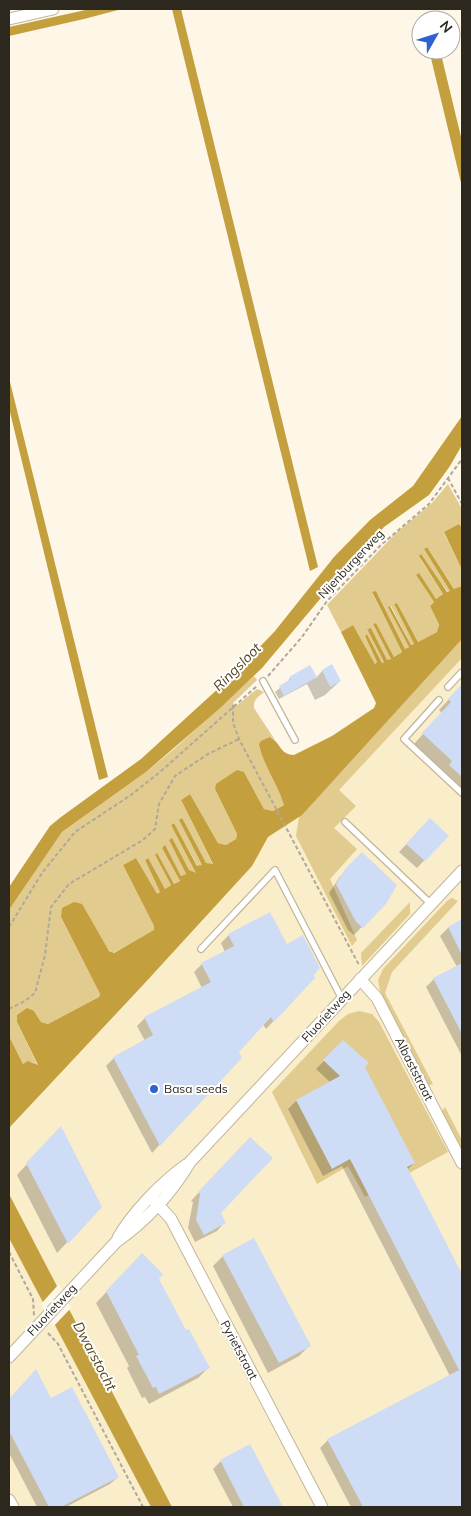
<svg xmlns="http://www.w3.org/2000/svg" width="471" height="1516" font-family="Mulish,sans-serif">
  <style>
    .built { fill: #faedca }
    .green { fill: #e2cb8f }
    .water { fill: #c39f3e }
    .pier { fill: #fef7e7 }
    .shadow { fill: #0003 }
    .building { fill: #cedcf5 }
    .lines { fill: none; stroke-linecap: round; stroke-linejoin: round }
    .lane-casing { stroke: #c1b69c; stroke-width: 8 }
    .street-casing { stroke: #c1b69c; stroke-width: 13 }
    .path { stroke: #afa99b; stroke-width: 2; stroke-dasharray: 4 2.5; stroke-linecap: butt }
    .lane { stroke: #fff; stroke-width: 5.5 }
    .street { stroke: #fff; stroke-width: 11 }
    .poi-dot { fill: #2d62d0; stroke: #fff; stroke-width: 2 }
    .labels { text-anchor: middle; stroke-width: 4; stroke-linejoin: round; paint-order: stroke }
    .street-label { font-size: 12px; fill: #2c281d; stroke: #fff }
    .poi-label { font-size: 12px; fill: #2c281d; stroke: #fff; text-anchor: start }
    .water-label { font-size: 14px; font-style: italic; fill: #54451d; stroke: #fff }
  </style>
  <rect width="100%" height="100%" fill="#fef7e7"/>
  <!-- built -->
  <path class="built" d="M462,638V1507H9V1112L251,866L268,837L302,815Z"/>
  <!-- green -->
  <g class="green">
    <path d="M448,484L462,509V528L459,524L444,533L462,570V586L455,590L427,547L424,549L450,591L448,592L419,557L443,594L436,599L419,574L416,575L434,602L430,606L439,626L437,632L418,642L397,603L394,604L414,644L411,645L391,606L389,607L409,647L405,649L376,591L372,593L402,652L394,657L376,623L373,624L391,659L387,661L371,628L367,629L384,662L382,663L367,634L365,636L377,662L375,664L353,625L341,632L327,605L395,534L432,503Z"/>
    <path d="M462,638V658L339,790L356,806L334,828L357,849L330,879L357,940L352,946L296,836L299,817Z"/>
    <path d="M254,676L257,680L233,703L236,706L257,689L264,692C258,697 253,700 254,708L275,740L271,737L277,786L285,804L273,811L264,809L244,772L215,789L237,834L236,839L226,845L218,843L190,794L181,800L213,865L206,863L179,820L202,865L198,867L174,823L171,825L197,874L189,871L169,840L186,874L181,876L165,846L162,848L180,881L174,884L157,854L155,855L171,885L165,889L147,858L145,860L160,892L157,895L136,858L123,865L154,926V931L113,953L61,917L100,994L99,997L48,1024L41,1022L34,1011L17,1022L38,1066L32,1062L23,1064L9,1036V910L62,832L146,772L174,749Z"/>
    <path d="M452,898L458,901L392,972L385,993L433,1084L430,1085L428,1084L380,991L378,980L383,969L448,900Z"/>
    <path d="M410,902V914L362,966L361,953Z"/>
    <path d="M359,1011L372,1014L379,1022L448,1152L365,1197L348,1166L317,1184L272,1092L339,1021L348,1014Z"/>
    <path d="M445,1107L462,1140V1149L442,1111Z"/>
  </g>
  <!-- water -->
  <g class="water">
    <path d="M90,9H122L84,19L9,36V27Z"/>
    <path d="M172,9H181L318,567L310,571Z"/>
    <path d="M429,50H440L462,141V187Z"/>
    <path d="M9,378L108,777L99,780L9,408Z"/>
    <path d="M462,416V445L450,466L429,495L384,527L336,580L262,668L219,709L146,772L62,832L9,910V887L50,826L61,817L141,759L232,676L275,631L334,557L370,520L413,486Z"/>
    <path d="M459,524L462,528V570L444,532Z"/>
    <path d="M427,547L454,589L462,586V638L461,640L302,815L268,837L252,866L143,985L9,1128V1036L23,1064L28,1061L38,1065L17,1022V1015L27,1008L34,1011L41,1022L48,1024L99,997L100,994L61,917L62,908L74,902L82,904L109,951L114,953L154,930V926L123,865L136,858L157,894L160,892L145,860L148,858L165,889L171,885L155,855L157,853L174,884L180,881L162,848L165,845L181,876L186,874L169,840L172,838L189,870L196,873L171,825L174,823L197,866L202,865L179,820L182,818L206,863L213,864L181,800L190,794L218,843L226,845L236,839L237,834L215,789L216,784L237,770L244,772L264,809L273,811L284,805C278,784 263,765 259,744L261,741L270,737C281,743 280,755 294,755L332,736L374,708L376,703L341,632L353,625L375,664L377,662L365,636L367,634L382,663L384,662L367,629L371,628L387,660L391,659L373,624L376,623L394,657L402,652L372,592L376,591L405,649L409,647L388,607L390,606L411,645L414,644L394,604L397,603L418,642L437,632L439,625L430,606L434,602L416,575L419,573L436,599L443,594L419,556L421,554L447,592L450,591L424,549Z"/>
    <path d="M9,1194L172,1507H151L9,1238Z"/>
  </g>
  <!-- pier -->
  <path class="pier" d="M59,1284L71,1308L53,1327L41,1304Z"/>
  <!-- shadow -->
  <g class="shadow">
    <path d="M322,671L340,681L325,695L315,700L307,684L279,699L275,692L286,683L290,678H316Z"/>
    <path d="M462,685V797L440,776L443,773L413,745L442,713L439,710Z"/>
    <path d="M422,828L447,836L417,868L399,852Z"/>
    <path d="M354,861L385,903L354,935L348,930L329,893L339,878Z"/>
    <path d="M269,914L286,946L314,978L266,1029L263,1024L237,1051L241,1058L152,1153L106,1066L114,1058L145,1041L137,1026L145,1018L202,988L194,972L202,964L225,952L221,943L229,935Z"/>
    <path d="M462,921V1056L426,987L434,979L457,967L440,936L448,928Z"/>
    <path d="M343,1042L363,1067L414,1163L407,1170L462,1277V1507H351L320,1448L328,1440L450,1376L342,1166L323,1176L288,1109L296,1101L331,1083L316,1069Z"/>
    <path d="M51,1138L101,1207L57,1253L17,1175Z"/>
    <path d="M242,1146L219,1213L224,1223L217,1231L195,1242L188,1228L193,1202L191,1201Z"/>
    <path d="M223,1256L309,1346L299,1356L268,1373L213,1266Z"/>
    <path d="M132,1265L157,1278L186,1332L208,1368L198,1378L149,1404L145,1397L142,1398L127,1368L129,1366L96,1303Z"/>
    <path d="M28,1379L50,1400L118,1477L110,1484L66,1507H37L9,1453V1400Z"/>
    <path d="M250,1446L282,1507H233L213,1469L221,1461Z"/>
  </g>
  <!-- building -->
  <g class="building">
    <path d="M332,664L341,681L330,687L322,670Z"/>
    <path d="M310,665L317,677L284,696L279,686L291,679L289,677Z"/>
    <path d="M462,684V777L449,765L452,761L422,733L451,702L448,699Z"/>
    <path d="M430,818L449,836L425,861L406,844Z"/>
    <path d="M362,852L397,885L386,904L363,928L356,922L336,884L346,868Z"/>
    <path d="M270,912L287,944L303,935L320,968L314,975L315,978L274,1022L271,1017L239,1052L242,1058L160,1146L113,1057L153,1035L144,1017L211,982L201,963L234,946L228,934Z"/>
    <path d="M462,919V955L448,927Z"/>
    <path d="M462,963V1034L433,978Z"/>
    <path d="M343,1040L369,1063L365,1067L415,1163L407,1167L462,1274V1507H363L327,1439L459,1370L350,1159L332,1169L296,1100L340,1076L323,1060Z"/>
    <path d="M61,1126L102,1207L68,1244L26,1163Z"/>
    <path d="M250,1137L273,1158L221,1213L226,1223L204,1235L196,1220L200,1194L198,1192Z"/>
    <path d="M254,1238L311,1346L279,1363L222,1255Z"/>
    <path d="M142,1253L163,1274L159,1279L186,1330L189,1329L210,1368L159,1394L156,1387L153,1388L136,1356L139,1355L106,1291Z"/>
    <path d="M36,1369L51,1398L72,1387L119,1477L61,1507H49L9,1431V1399Z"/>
    <path d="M250,1444L259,1461L283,1507H244L220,1460Z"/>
  </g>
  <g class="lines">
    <!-- lane casing -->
    <g class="lane-casing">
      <g id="lane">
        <path d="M263,681L295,740"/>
        <path d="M448,687L462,672"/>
        <path d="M439,700L404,739L462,793"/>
        <path d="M345,822L431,904"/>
        <path d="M201,949L275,870L342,999"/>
      </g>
    </g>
    <!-- street casing -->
    <g class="street-casing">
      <g id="street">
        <path d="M9,19L53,9"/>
        <path d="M360,979L377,998L462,1163"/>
        <path d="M151,1197L171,1219L322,1507"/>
        <path d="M118,1238C132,1213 162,1182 186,1165"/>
        <path d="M9,1357L116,1242C145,1222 172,1193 190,1162L462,871"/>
        <path d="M9,1500L13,1507"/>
      </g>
    </g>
    <!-- path -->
    <g class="path">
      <path d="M448,478L462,504"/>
      <path d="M268,676L302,637L327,601L381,545L429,504L462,459"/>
      <path d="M233,705V723L239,739L359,965"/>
      <path d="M9,927L42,873L75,832L131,795L160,772L257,686"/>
      <path d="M9,1009L25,1001L35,993L45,955L51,907L69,884L143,840L155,829L159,804L175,776L208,754L239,739"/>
      <path d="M9,1252L33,1299L34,1316"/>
      <path d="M48,1333L58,1344L143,1507"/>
    </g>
    <!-- lane -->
    <use href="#lane" class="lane"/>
    <!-- street -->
    <use href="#street" class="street"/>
  </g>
  <!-- markers -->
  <circle class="poi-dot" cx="154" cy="1089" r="5"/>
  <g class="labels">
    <!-- street labels -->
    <g class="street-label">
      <text transform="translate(351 564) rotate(-47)" y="4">Nijenburgerweg</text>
      <text transform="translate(326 1016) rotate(-48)" y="4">Fluorietweg</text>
      <text transform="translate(414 1069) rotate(63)" y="4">Albaststraat</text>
      <text transform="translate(52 1310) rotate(-47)" y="4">Fluorietweg</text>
      <text transform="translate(239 1350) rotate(62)" y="4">Pyrietstraat</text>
    </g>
    <!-- poi labels -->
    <g class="poi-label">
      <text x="164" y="1093">Basa seeds</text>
    </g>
    <!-- water labels -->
    <g class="water-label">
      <text transform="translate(237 667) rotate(-45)" y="5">Ringsloot</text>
      <text transform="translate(95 1356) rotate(62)" y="5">Dwarstocht</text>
    </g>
  </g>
  <!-- border -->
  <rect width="471" height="1516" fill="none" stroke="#2c281d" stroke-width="20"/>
  <!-- north arrow -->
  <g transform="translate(436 35) rotate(51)"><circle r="24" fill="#ffffff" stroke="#aba9a5"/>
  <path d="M0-4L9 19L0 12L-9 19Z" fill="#2d62d0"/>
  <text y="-8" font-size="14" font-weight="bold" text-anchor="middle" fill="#2c281d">N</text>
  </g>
</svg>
